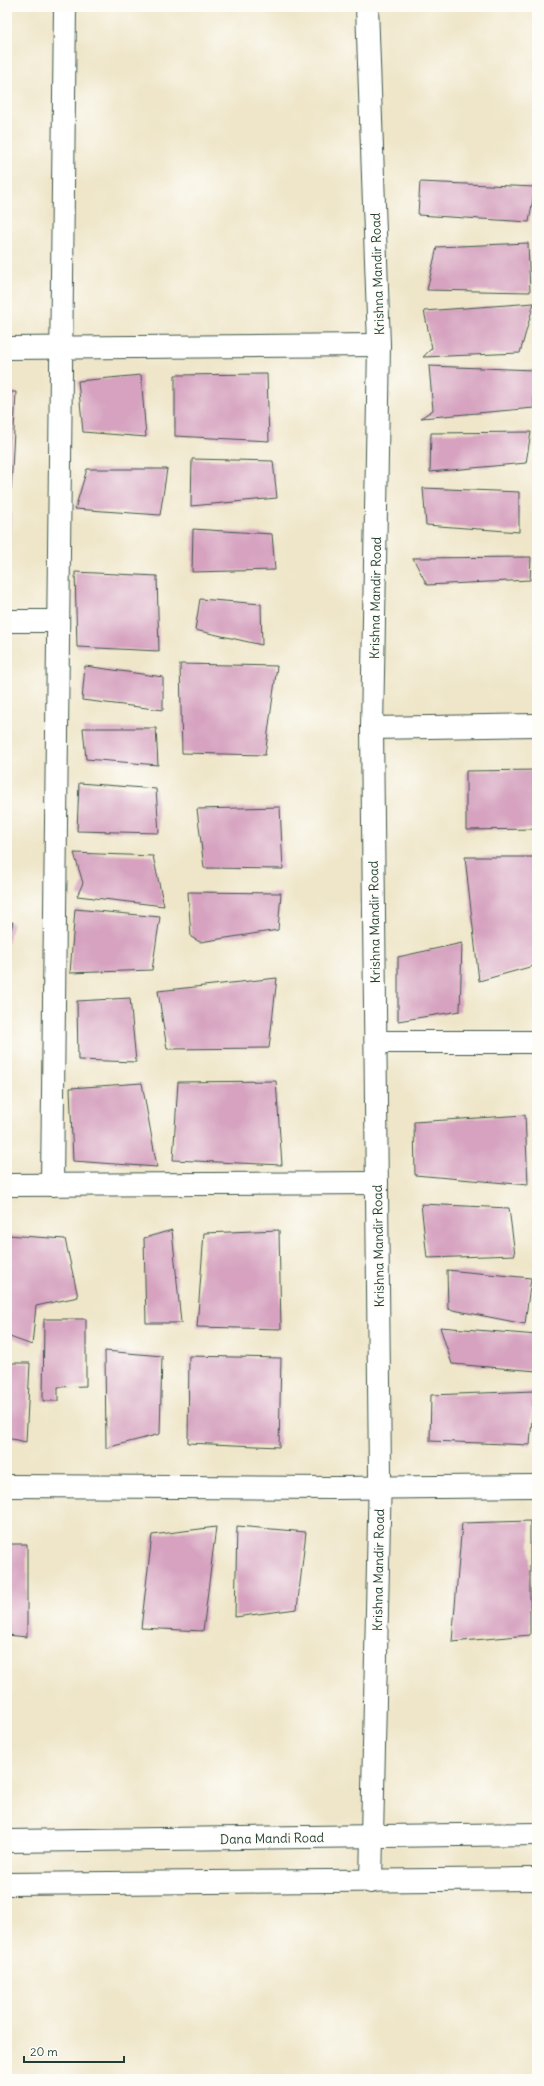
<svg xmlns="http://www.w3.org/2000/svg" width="544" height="2086" font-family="Delius,sans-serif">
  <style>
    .building { fill: #d6a2bf }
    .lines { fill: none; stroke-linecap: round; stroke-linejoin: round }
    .street-casing { stroke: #3e564a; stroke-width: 24 }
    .secondary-casing { stroke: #3e564a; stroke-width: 24 }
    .street { stroke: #fff; stroke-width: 22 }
    .secondary { stroke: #fff; stroke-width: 22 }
    .labels { text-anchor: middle; stroke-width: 4; stroke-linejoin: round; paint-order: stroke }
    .street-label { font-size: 13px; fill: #1f3d34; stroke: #fdfcf7 }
  </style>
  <rect width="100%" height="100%" fill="#fdfcf7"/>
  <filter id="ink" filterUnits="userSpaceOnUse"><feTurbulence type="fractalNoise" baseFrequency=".025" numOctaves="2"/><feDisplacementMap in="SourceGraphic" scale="8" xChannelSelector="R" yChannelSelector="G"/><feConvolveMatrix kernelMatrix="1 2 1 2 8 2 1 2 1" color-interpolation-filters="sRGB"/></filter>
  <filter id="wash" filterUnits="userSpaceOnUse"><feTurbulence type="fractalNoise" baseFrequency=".012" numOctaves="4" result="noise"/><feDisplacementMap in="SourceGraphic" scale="16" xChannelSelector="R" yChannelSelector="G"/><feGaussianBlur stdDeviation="0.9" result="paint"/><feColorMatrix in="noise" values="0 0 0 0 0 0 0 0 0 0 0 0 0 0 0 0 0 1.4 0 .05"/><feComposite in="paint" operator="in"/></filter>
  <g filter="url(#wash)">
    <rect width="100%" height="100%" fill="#efe6c9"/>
    <g id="blocks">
      <!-- building -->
      <g class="building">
        <path d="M420,182L535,187L529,222L418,215Z"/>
        <path d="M528,243L530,292L427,290L437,247Z"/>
        <path d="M534,303L520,353L423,357L432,348L424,311Z"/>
        <path d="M429,366L534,370V408L421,418L433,410Z"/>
        <path d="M267,374L269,441L175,436V375Z"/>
        <path d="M141,375L146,437L83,432L78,381Z"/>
        <path d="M7,392H16L11,489L7,488Z"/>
        <path d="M531,432L526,463L430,472L431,433Z"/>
        <path d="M192,459L273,461L277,498L191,506Z"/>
        <path d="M87,469H167L160,515L75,509Z"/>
        <path d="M423,488L519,492V532L426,525Z"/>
        <path d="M7,512H11L8,575H7Z"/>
        <path d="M193,529L272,534L275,570L192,572Z"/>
        <path d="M531,557L530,580L427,585L413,558Z"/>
        <path d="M75,572L157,576L159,651L77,647Z"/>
        <path d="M200,599L261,604L262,645L195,630Z"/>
        <path d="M180,664L277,666L265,755L182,753Z"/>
        <path d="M85,666L163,677V710L82,700Z"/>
        <path d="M83,728H156L158,765L86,759Z"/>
        <path d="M537,770V829L466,830V771Z"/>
        <path d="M79,783L156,789L159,833L77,831Z"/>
        <path d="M280,807L283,869L204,868L197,809Z"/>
        <path d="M74,853L153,856L164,906L77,896L83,883Z"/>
        <path d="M465,857H537V965L479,981Z"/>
        <path d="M188,892L281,893L278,930L200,942L191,937Z"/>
        <path d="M75,909L160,917L152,970L70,973Z"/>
        <path d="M13,922L8,943H7V923Z"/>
        <path d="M462,943L460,1011L398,1021V957Z"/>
        <path d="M277,978L269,1048L167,1049L158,991Z"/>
        <path d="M130,998L136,1062L78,1060L77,1001Z"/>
        <path d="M276,1081L282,1165L173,1160L178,1082Z"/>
        <path d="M142,1083L157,1167L73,1161L70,1088Z"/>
        <path d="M525,1115L528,1185L415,1175L414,1122Z"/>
        <path d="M421,1204L509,1208L515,1255L427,1258Z"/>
        <path d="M172,1230L181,1323H146L144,1238Z"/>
        <path d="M279,1230L281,1329L197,1327L204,1233Z"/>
        <path d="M7,1235L65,1239L78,1297L36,1306L32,1345L7,1336Z"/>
        <path d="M447,1270L531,1278L525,1324L448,1309Z"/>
        <path d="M44,1319H86V1386L58,1387V1401H43Z"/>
        <path d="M440,1327L537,1335V1371L452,1364Z"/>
        <path d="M105,1351L162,1356L160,1434L106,1448Z"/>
        <path d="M189,1356L281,1358L279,1447L188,1443Z"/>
        <path d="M7,1363H30L26,1442L7,1438Z"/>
        <path d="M534,1391L530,1445L430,1441L431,1395Z"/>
        <path d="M530,1521V1635L452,1642L462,1523Z"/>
        <path d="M237,1526L306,1532L297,1609L235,1617Z"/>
        <path d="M216,1527L203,1631L141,1628L152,1535Z"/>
        <path d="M7,1544H27V1637L7,1635Z"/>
      </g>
    </g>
  </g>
  <g filter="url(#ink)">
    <use href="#blocks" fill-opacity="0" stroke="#3e564a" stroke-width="1"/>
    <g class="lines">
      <!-- street casing -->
      <g class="street-casing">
        <g id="street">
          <path d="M7,348L379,345"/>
          <path d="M7,621H58"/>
          <path d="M372,728L537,725"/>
          <path d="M376,1042H537"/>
          <path d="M7,1185L377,1183"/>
          <path d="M52,1185L65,7"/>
          <path d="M7,1486L335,1488L537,1486"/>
        </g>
      </g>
      <!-- secondary casing -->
      <g class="secondary-casing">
        <g id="secondary">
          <path d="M367,7L379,345L372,728L380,1474L371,1882"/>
          <path d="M7,1841L537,1834"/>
          <path d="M7,1884L537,1879"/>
        </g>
      </g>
      <!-- street -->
      <use href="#street" class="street"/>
      <!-- secondary -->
      <use href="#secondary" class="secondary"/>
    </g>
  </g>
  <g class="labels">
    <!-- street labels -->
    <g class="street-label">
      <text transform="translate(377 274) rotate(-92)" y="5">Krishna Mandir Road</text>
      <text transform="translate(375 598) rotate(-89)" y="5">Krishna Mandir Road</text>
      <text transform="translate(374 922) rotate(-91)" y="5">Krishna Mandir Road</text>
      <text transform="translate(378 1246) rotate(-91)" y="5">Krishna Mandir Road</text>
      <text transform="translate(378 1570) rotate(-89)" y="5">Krishna Mandir Road</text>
      <text transform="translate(272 1838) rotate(-1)" y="5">Dana Mandi Road</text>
    </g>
  </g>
  <!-- margin -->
  <rect width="544" height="2086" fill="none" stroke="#fdfcf7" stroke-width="24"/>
  <!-- scale -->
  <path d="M24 2056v6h100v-6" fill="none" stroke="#1f3d34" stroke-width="2"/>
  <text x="30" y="2056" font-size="12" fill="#1f3d34" stroke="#fdfcf7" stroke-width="3" paint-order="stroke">20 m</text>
</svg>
